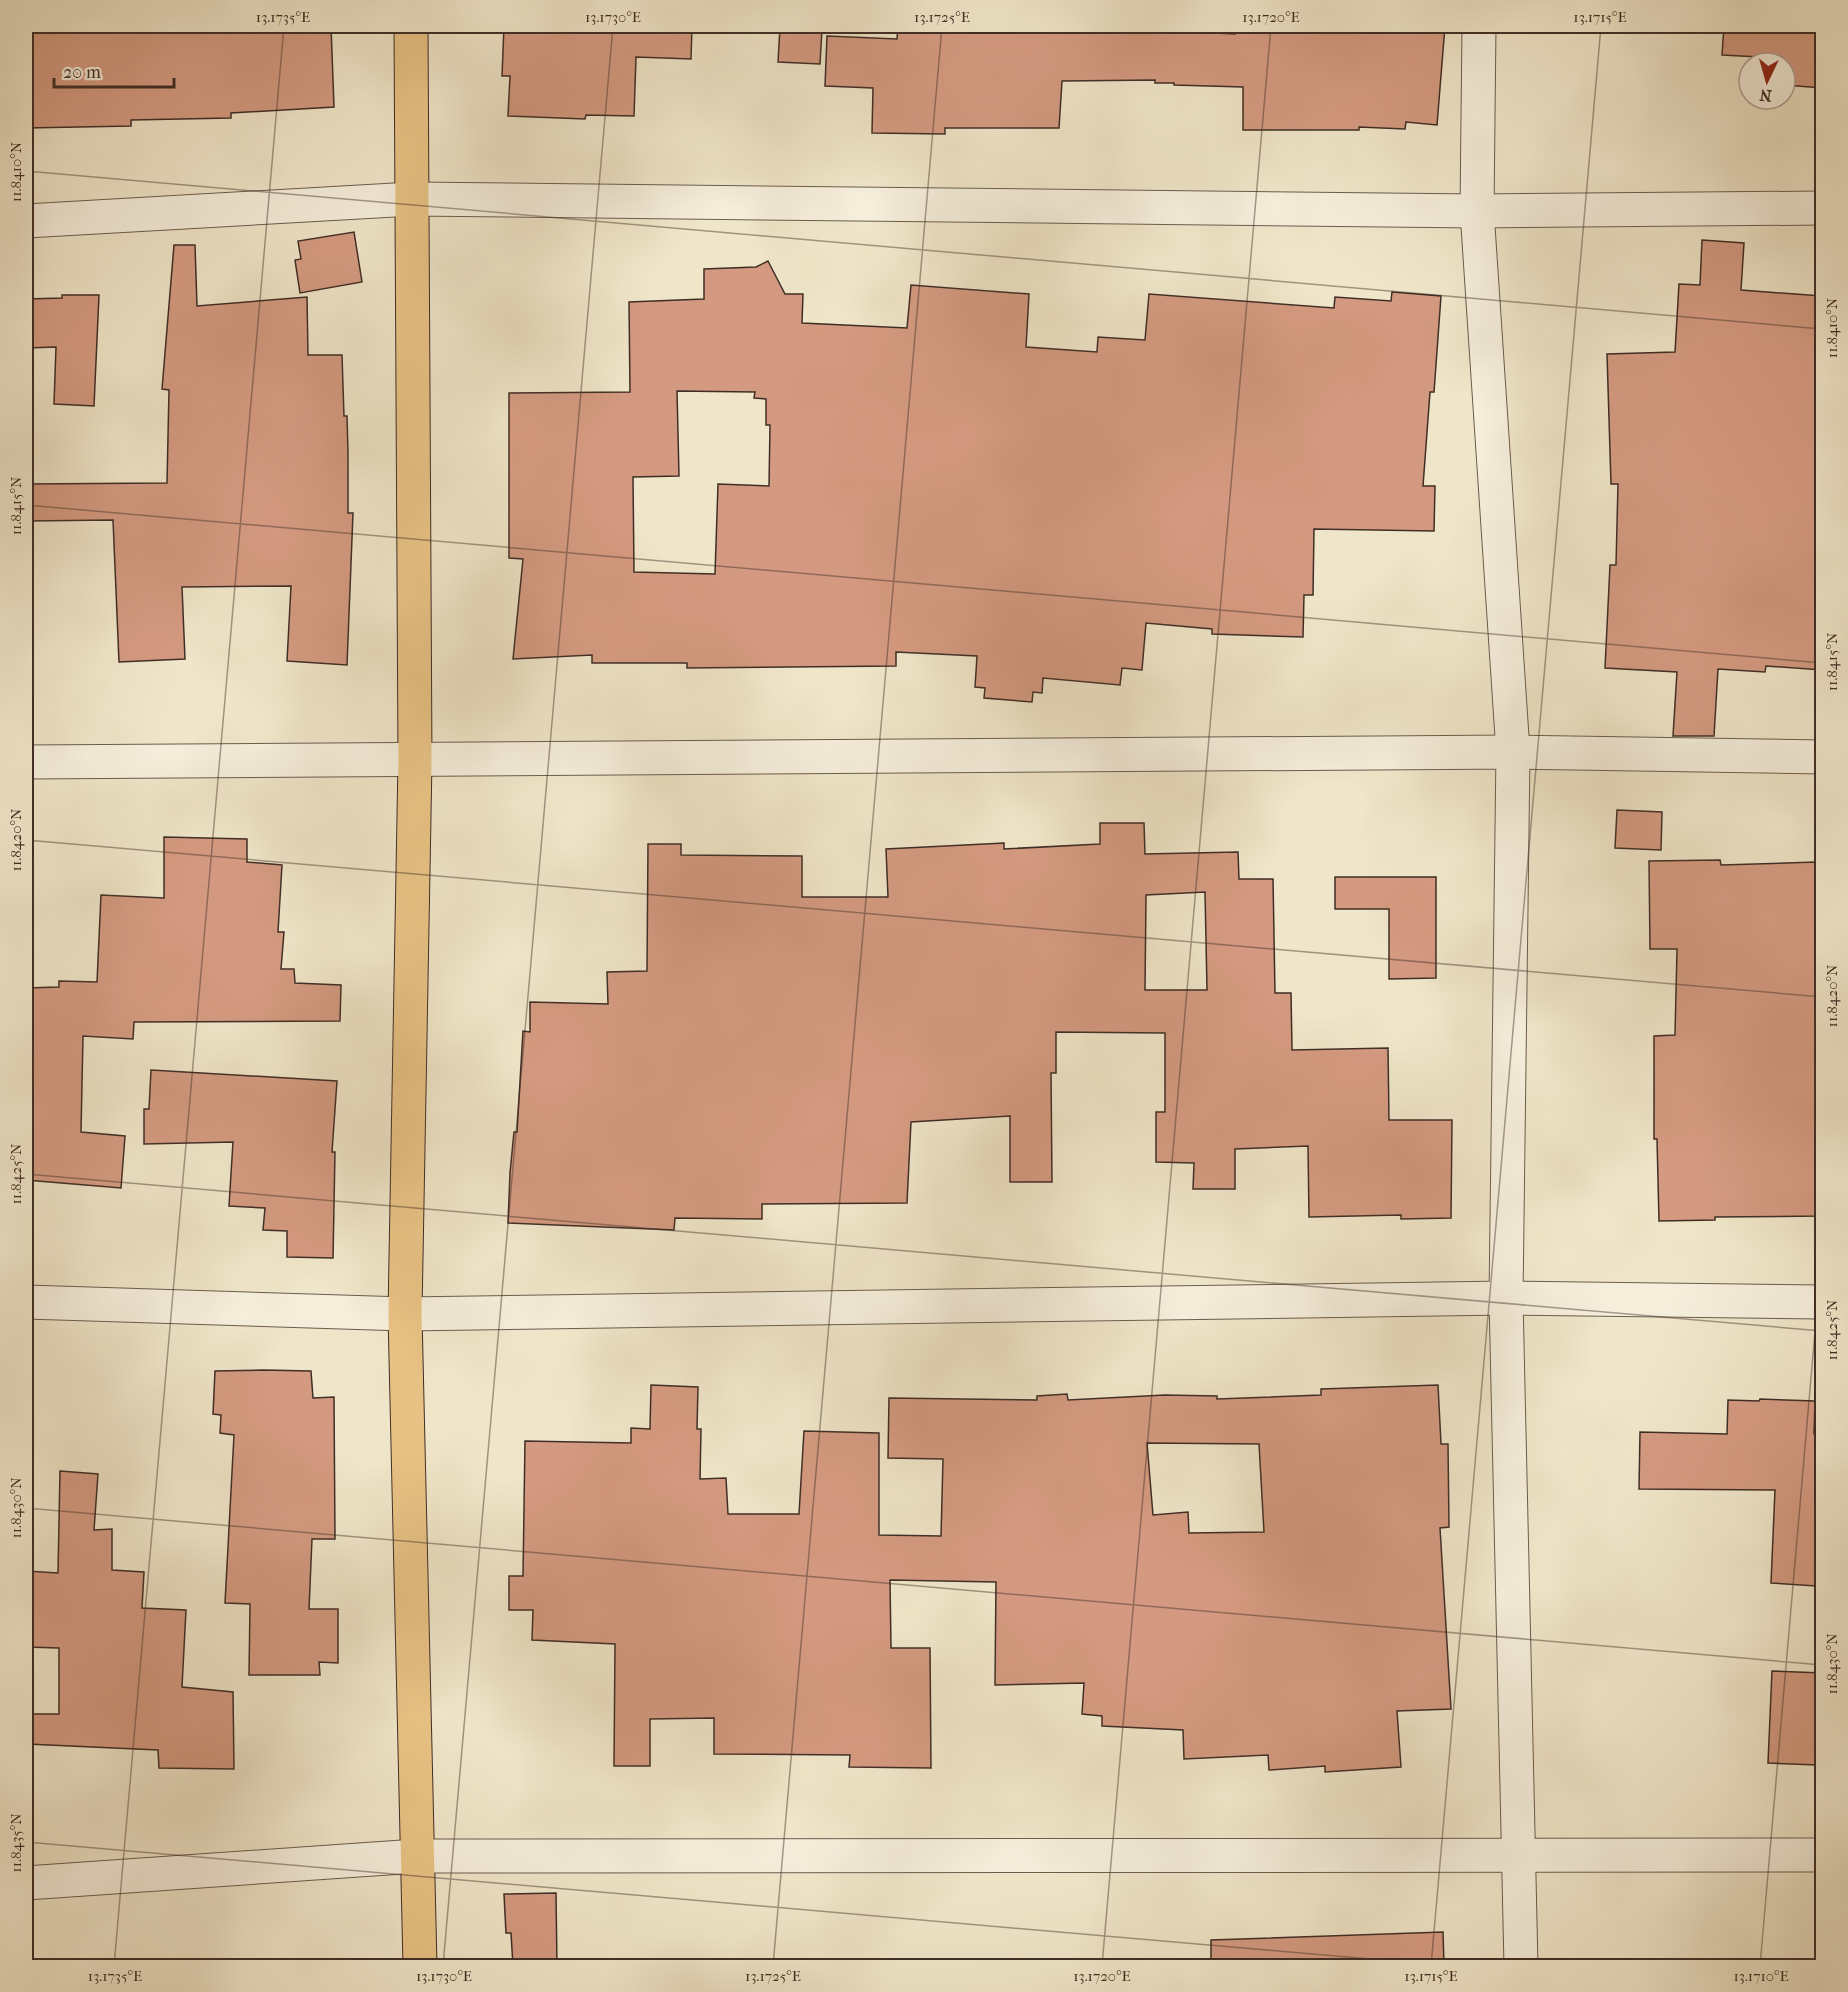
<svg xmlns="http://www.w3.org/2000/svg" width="1848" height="1992" font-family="'IM FELL French Canon',serif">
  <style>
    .building { fill: #d49a81; stroke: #402e26; stroke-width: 1.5; fill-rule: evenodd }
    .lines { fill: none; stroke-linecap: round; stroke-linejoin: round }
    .minor-casing { stroke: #6c5c4e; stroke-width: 35 }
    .major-casing { stroke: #402e26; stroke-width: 35 }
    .minor { stroke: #f5eedb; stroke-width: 33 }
    .major { stroke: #e8c284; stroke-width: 33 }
    .ticks { fill: none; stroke: #402e26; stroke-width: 1.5; stroke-opacity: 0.45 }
    .neatline { fill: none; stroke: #402e26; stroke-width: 2 }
    .ticks-label { font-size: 15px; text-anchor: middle; fill: #402e26 }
  </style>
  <rect width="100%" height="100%" fill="#efe5c8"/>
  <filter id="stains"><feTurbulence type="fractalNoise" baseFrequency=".00333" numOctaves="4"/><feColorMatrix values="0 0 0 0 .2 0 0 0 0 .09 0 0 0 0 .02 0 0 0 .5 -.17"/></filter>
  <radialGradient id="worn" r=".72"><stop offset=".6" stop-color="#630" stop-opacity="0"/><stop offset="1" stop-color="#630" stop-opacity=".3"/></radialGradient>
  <!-- building -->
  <g class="building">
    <path d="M26,26H55V33H121L226,28V26H331L334,107L231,113V118L131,120V126L26,128Z"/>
    <path d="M504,26H692L691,59L636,57L634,116L586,115L585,119L508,116L510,76H502Z"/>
    <path d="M898,26H1149V30L1235,34V26H1445L1437,125L1406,122L1405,129L1359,127V130H1243V87L1174,85V83H1155V80L1062,81L1059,128H945V134L872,133L873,88L825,86L827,36L897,39Z"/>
    <path d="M1724,26H1822V88L1785,85V63H1759L1760,57L1722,55Z"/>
    <path d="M780,27L822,29L820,64L778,62Z"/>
    <path d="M354,232L362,282L300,293L295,260L301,259L298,241Z"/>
    <path d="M1702,240L1744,243L1741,290L1822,296V670L1766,666L1765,672L1718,669L1714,736H1673L1677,672L1605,668L1610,565H1616L1618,484H1611L1607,354L1675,352L1679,284L1700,285Z"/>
    <path d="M174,245H195L197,306L307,297L308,355H342L344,416H347L348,452V513H353L347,665L287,661L291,586L182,587L185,659L119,662L113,520L26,521V484L167,483L169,390L162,389Z"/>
    <path d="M768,261L785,294H803L802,323L907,328L911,285L1029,294L1026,347L1097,352L1098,337L1145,340L1149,294L1334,308L1335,297L1391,301L1392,292L1441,296L1434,392H1430L1423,486H1435L1434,531L1314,529L1313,595H1304L1303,637L1212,634V629L1146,623L1142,670L1122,668L1120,685L1043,678L1042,693L1033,692L1032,702L984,698L985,688L975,687L977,656L896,652V666L687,668V663H592V655L513,659L523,559L509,558V393L630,392L629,302L704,299V269L756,267ZM677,391L755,392L754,398L766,399V425H770L769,486L718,484L715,574L634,572L633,477L679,476Z"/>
    <path d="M62,295H99L94,406L54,404L56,347L26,348V299L62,298Z"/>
    <path d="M1617,810L1662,812L1661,850L1615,848Z"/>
    <path d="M1100,823H1144L1145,854L1238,852L1239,879H1273L1275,993H1291L1292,1050L1388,1048L1389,1120H1452L1451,1218L1401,1219V1215L1309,1217L1308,1146L1235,1149V1189H1193L1194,1163L1156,1162V1112H1165V1033L1056,1032V1073H1051L1052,1182H1010V1116L911,1122L907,1203L762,1204V1219L675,1218L674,1230L508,1223L510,1173L514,1132H517L523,1031L530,1032V1002L608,1004L607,972L647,971L648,844H681V855L802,856V897H888L886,849L1004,843V849L1100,844ZM1205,892L1207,990H1145L1146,895Z"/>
    <path d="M164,837L247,839V862L282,865L278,932H284L281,969H294L295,983L341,985L340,1021L134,1022L133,1039L83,1036L81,1132L125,1136L121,1188L26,1180V988L59,987V981L97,982L101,895L164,898Z"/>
    <path d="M1720,860L1721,865L1816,862L1822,976V1216L1715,1217V1220L1659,1221L1657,1139H1654V1036L1675,1035L1677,949H1650L1649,861Z"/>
    <path d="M1335,877H1436V978L1389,979V909H1335Z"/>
    <path d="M151,1070L337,1081L332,1152H335L333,1258L287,1257V1231L263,1230L265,1208L229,1206L233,1142L144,1144V1109H149Z"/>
    <path d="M263,1370L311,1371L313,1398L334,1397L335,1539H312L309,1609H338V1663L319,1662L320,1675H249L250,1604L225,1603L234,1435L220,1433L221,1415L213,1414L215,1371Z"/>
    <path d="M651,1385L698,1387L697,1429H701L700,1479L726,1478L728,1514H799L804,1431L879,1433V1535L941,1536L943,1459L888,1458L889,1398L1037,1400V1396L1067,1394L1068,1400L1165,1395L1217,1396V1399L1321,1395V1389L1438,1385L1441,1444H1448L1449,1527L1440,1528L1451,1709L1397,1711L1401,1767L1325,1772V1766L1269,1770L1268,1755L1184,1759L1183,1730L1102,1726V1716L1082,1714L1084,1683L995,1685L996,1582L890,1580L891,1648H930L931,1768L849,1767L850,1755L714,1754V1718L650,1719V1766H614L615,1644L532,1640L533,1610H509V1576H523L525,1441L631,1443V1428L650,1429ZM1147,1443L1259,1444L1264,1532L1189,1533L1188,1512L1153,1515Z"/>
    <path d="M1760,1399L1815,1401L1814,1434H1818L1816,1502H1819L1816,1586L1771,1583L1775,1490L1639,1489L1640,1432L1727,1434L1728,1400L1759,1401Z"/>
    <path d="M60,1471L98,1474L94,1530L112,1529V1570L144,1572L142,1608L186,1610L182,1687L233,1692L234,1769L159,1768L158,1750L27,1744L28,1714H59V1648L26,1647V1571L58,1573Z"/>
    <path d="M1772,1671L1822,1673L1817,1765L1768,1763Z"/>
    <path d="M556,1893L557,1966H513L511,1933H506L504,1894Z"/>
    <path d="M1443,1932L1444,1965L1211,1966V1940Z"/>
  </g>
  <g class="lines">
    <!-- minor casing -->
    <g class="minor-casing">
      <g id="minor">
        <path d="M1479,26L1477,211L1513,752L1506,1298L1521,1966"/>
        <path d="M26,221L412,199L1477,211L1822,208"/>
        <path d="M26,762L1513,752L1822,757"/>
        <path d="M26,1302L405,1314L1506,1298L1822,1302"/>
        <path d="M26,1883L417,1856L1822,1855"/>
      </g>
    </g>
    <!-- major casing -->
    <g class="major-casing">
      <path id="major" d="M411,26L415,761L405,1314L420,1966"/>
    </g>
    <!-- minor -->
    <use href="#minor" class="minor"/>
    <!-- major -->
    <use href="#major" class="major"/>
  </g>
  <!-- ticks -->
  <path class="ticks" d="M26,171L1822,329M26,505L1822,663M26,840L1822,997M26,1174L1822,1331M26,1508L1822,1665M26,1842L1450,1966M114,1966L284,26M443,1966L613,26M773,1966L942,26M1102,1966L1271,26M1431,1966L1601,26M1760,1966L1822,1251"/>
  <!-- margin -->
  <rect width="1848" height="1992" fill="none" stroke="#efe5c8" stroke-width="66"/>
  <!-- north arrow -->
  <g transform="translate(1767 81) rotate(185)"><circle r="28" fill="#f5eedb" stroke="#ada193" stroke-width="1.5"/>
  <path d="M0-4.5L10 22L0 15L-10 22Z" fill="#8f2418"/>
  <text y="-9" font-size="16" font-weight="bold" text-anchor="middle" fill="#402e26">N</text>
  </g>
  <!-- scale -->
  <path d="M54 78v9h120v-9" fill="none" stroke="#402e26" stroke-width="3"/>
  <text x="63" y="78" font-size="18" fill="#402e26" stroke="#f5eedb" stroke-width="4.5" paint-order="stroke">20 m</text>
  <rect x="33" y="33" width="1782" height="1926" class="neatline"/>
  <g class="ticks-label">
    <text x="283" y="22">13.1735°E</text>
    <text x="613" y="22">13.1730°E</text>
    <text x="942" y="22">13.1725°E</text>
    <text x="1271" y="22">13.1720°E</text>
    <text x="1600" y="22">13.1715°E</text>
    <text transform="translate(16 172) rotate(-90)" y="5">11.8410°N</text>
    <text transform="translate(1832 328) rotate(-90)" y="5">11.8410°N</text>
    <text transform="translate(16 506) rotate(-90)" y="5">11.8415°N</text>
    <text transform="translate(1832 662) rotate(-90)" y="5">11.8415°N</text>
    <text transform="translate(16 840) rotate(-90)" y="5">11.8420°N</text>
    <text transform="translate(1832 996) rotate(-90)" y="5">11.8420°N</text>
    <text transform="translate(16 1174) rotate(-90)" y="5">11.8425°N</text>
    <text transform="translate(1832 1330) rotate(-90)" y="5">11.8425°N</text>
    <text transform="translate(16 1508) rotate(-90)" y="5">11.8430°N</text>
    <text transform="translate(1832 1664) rotate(-90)" y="5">11.8430°N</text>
    <text transform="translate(16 1843) rotate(-90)" y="5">11.8435°N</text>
    <text x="115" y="1981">13.1735°E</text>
    <text x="444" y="1981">13.1730°E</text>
    <text x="773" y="1981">13.1725°E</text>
    <text x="1102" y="1981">13.1720°E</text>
    <text x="1431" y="1981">13.1715°E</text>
    <text x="1761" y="1981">13.1710°E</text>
  </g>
  <rect width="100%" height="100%" filter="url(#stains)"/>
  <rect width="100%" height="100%" fill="url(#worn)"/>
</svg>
